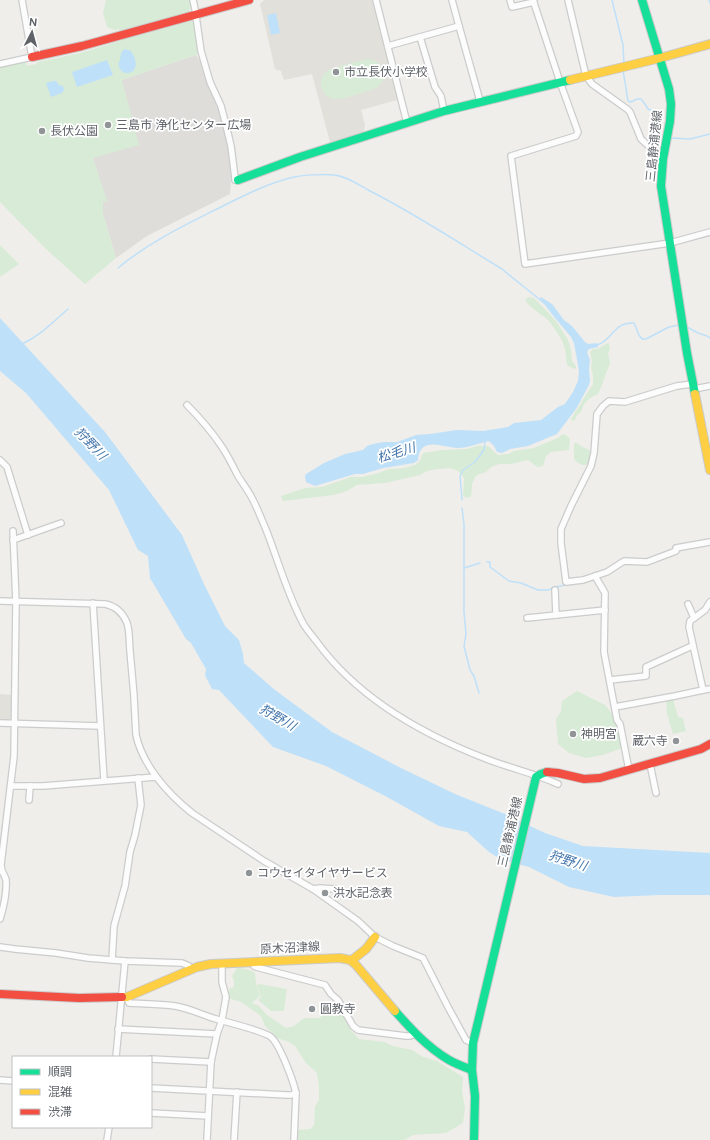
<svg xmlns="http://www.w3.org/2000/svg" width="710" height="1140" font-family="'DM Sans','Noto Sans JP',sans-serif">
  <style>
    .industrial { fill: #dfddda }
    .education { fill: #e2e0da }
    .green { fill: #d8ebd6 }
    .water { fill: #bfe0f9 }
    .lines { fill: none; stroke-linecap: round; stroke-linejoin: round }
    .stream { stroke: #bfe0f9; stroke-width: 1.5 }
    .street-casing { stroke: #cbcccc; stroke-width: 8 }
    .fast-casing { stroke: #cacacb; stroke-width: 10 }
    .slow-casing { stroke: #cacacb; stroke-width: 10 }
    .jam-casing { stroke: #cacacb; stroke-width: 10 }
    .street { stroke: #fdfcfc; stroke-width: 5.5 }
    .fast { stroke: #16e098; stroke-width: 8 }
    .slow { stroke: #ffcf43; stroke-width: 8 }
    .jam { stroke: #f24e42; stroke-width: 8 }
    .poi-dot { fill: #919496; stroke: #fff; stroke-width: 1.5 }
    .labels { text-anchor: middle; stroke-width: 3.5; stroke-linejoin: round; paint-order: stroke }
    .poi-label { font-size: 12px; fill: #5f6368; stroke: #fff; text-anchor: start }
    .street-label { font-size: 12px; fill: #5f6368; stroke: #fff }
    .water-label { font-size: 13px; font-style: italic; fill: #4174aa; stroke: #fff }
  </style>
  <rect width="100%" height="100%" fill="#efeeea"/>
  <!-- industrial -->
  <path class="industrial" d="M196,55L204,67L213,93L212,94L220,113L228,147L231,176L230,194L147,236L116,258L103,214V202L106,200L74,96Z"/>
  <!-- education -->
  <g class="education">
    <path d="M264,0H372L397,95V100L361,110L365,125L364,132L362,134L331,143L330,142L312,74L284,80L281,71L275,69L260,4Z"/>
    <path d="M0,694L13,695V722H0Z"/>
  </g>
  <!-- green -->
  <g class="green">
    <path d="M106,0H191L193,8L190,9L189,12L122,31L124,39L192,21H193L199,54L122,80L139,145L93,158L107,201L103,202V214L116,258L85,284L45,248L0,202V66L25,61L27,66L36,64L38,62L81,53L123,40L119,29L114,30L107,27L103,13Z"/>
    <path d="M366,59C385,59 391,81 374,89C365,92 342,100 334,99C327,98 321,92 321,84C321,79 323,73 327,71C335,66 357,62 366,59Z"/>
    <path d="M0,245L19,264L0,277Z"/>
    <path d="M528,297L534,298L556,321L568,340L571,350L572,361L576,366V368L574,369L567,365C566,358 566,352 564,346C563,340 552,324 547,319C545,317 542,316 540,314C535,310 530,306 526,302V299Z"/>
    <path d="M609,343L610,349L608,353L610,363L601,387L598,394L590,398L584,404L581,412L577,415L575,420L572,421L571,419L593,384V376L591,368L592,362L590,352L593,349C600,350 603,344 609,343Z"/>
    <path d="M562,434L566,435L570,439L569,450L551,452L546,456L543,466L537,467L528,460L511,464H499L491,467L486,472L479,474L475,477L472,484L471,496L468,498L463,496L464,478L458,471L450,468L438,469L427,471L420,475L385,483L357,485L347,491L334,495L283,501L281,496L305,488L322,487L351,477H362L379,473L389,469L404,468L415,465L420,461L423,453L443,450L467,449L477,446H488L498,455L509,454L514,451L534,448L553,440L560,437Z"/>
    <path d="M574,443H577C581,447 586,448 591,451C592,456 591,462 586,465H582L575,461L574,457Z"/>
    <path d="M577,691L605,705L617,720L622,748L603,755L586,758L569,753L558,744L556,719L561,711L562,701Z"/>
    <path d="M673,699L678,717L683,718L686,731L673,734L667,714L666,700Z"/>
    <path d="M237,968C241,968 252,970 255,973L256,983L260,996L252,1003L259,1006L267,1015L286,1028L294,1026L303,1019L307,1018H320L331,1003L336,1004L350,1029L359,1039L385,1042L393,1046L412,1050L423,1057L437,1061L463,1077L462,1091L465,1108L463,1123L446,1133L413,1135L404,1140H297V1130L310,1129L314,1125L315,1107L319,1100V1087L317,1073L306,1063L295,1046L289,1042L277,1038L265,1026L261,1016L241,1002L228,998L229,989L234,987V981L232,976Z"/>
    <path d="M259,984L287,989L284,1011H271L258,1000L261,997L257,985Z"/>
  </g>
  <!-- water -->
  <g class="water">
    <path d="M276,13L280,33L271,35L267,15Z"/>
    <path d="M125,49L131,51C146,74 121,79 119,66C118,62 119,63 120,60C121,54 120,52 125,49Z"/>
    <path d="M107,60L113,75L77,87L72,72Z"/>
    <path d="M53,81H56L59,85L63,86L64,90L62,93L51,97L46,83Z"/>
    <path d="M541,297L552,304L564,320L572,326L585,342L588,344L597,343L598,347L589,349L587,352L590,360L589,369L590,381L588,387L576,409L557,434L528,446L510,449L502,453L497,452L494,446L489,441C479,443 468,448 458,448C443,448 420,435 418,460L414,463L383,468L363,474H355L315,486L306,482L305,476L306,474L324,463L345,454L363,450L367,446L373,444L384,442H397L416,435L430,434L457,430L483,431L508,427L514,423L541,420L558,407L565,404L573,392L578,381L579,371L574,343L571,337L551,313L540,298Z"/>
    <path d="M0,318L105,432L182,535L204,584L225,626L239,640L243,654L244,663L275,690L332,732L401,768L455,794L505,814L545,833L583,846L710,853V895H660L614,897L569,887L529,867L500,859L489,852L467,832L439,826L387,797L326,766L273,747L219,690L212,689L205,675L206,669L191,643L186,639L150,578L148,556L138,550L109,490L26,393L0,371Z"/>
  </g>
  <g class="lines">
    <!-- stream -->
    <g class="stream">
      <path d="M612,0L623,45L624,65"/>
      <path d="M709,0L710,3"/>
      <path d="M623,70L628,101L631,102L637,99H641L645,104L648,109L653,111C654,121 647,121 656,130V138L663,140"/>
      <path d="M671,138L690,139L710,134"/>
      <path d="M118,268C148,243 183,226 219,208C243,196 268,183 294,177C304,175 324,174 334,175C347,176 360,186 372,192C417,215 459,243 502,269C516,281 531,292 545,304"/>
      <path d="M687,327L698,333L707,336L710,338"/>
      <path d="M22,344C40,336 53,322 68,309"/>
      <path d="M597,345C613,340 613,322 634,323L639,335L642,339H646L669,327L679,325"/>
      <path d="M462,500L460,476L463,470L475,462L484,450L485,441"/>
      <path d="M462,508L464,524V612L466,634L464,646L470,670L474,676L479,693"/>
      <path d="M623,559L627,558L635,559"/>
      <path d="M487,562H490V567L509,581L521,583L538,590H548L555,587L571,584"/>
      <path d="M464,568L480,563"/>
    </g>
    <!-- street casing -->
    <g class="street-casing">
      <g id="street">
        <path d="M193,0L195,9L201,51L210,82L221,106L226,125L231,146L235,178V180H238"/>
        <path d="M376,0L407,123"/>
        <path d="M452,0L459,26L480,101"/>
        <path d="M510,0L512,7L534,2"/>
        <path d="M533,0L560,82L578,132L576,136L511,156L525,264L670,243L710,232"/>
        <path d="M568,0L586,76L592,84L627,109L630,112L641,139L663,159"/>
        <path d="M420,37L435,87L441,96L444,111"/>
        <path d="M388,46L459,26"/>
        <path d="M0,64L32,57L22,0"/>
        <path d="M692,384L677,386L625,402L609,401L603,406L597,414L594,453L591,466L571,506L561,529V543L566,582L583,580L607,572L624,561L647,562L676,551V548L710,542"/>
        <path d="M694,389L710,386"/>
        <path d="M187,405C200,418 212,432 222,447C228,456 233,466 238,476C243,484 250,493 254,502C258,510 261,518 265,527C278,559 287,595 304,625C308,631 313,637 317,642C357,697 422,734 484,758C509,768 534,773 558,784"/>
        <path d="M0,460L7,467L28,535"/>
        <path d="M13,540L61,523"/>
        <path d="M595,576L605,593L604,652L617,720L620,724L629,770"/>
        <path d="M555,590L556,615"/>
        <path d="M0,601L105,604C115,606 123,613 127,623C130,632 129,642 130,651C133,679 135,707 136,735C143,766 168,794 192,813L264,861L313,889L358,921L375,937L393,946L423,958L448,1007L466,1040L468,1041L473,1043"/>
        <path d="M710,602L705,610L690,621L689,627L703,690L710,689"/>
        <path d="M93,603L104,780"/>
        <path d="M688,604L694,618"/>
        <path d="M527,618L605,610"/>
        <path d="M610,680L646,676V667L692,646"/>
        <path d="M615,707L675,696L703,690"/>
        <path d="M0,723L100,726"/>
        <path d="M650,764L656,793"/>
        <path d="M11,786H43L156,777"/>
        <path d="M29,800L30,786"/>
        <path d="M313,889L320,888L334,889"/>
        <path d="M0,919C4,906 7,894 6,880C5,875 1,872 1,865L14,756L16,602L13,531"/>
        <path d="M0,947L15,949L56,953L88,958L125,961L182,963L189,966L190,970"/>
        <path d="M112,960L114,926L125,886L130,852L135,835L141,805L138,778"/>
        <path d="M253,962L254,966L256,967L325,985L331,994L338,1000L353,1026L358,1030L406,1036H410L415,1034"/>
        <path d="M127,997L129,1003C144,1004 160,1004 175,1006C189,1008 202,1015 216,1019C226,1022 264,1031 271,1037C280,1045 293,1080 296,1093L294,1140"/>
        <path d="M118,1029L217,1034"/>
        <path d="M116,1057L125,961"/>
        <path d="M151,1059L211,1062"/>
        <path d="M0,1080L13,1081"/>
        <path d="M151,1088L287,1095H291L296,1093"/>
        <path d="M151,1113L208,1116"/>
        <path d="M107,1140L109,1127"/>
        <path d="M207,1140L211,1062L217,1034L222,1020L226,997L222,982V963"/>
        <path d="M234,1140L237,1092"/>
      </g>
    </g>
    <!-- fast casing -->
    <g class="fast-casing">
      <g id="fast">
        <path d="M642,0L669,89L671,104L670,121L663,159L661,186L687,353L695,394"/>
        <path d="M238,180L300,157L444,111L570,80"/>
        <path d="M395,1011C411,1029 427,1047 449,1060C456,1064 464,1067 472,1070L475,1096L474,1140"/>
        <path d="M472,1070L473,1043L536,777L541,774L547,772"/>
      </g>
    </g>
    <!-- slow casing -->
    <g class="slow-casing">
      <g id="slow">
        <path d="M570,80L660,58L710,44"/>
        <path d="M695,394L710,470"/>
        <path d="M352,960L366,949L375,937"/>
        <path d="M122,997H127L197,967L211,964L340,958L350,960L356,965L395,1011"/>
      </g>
    </g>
    <!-- jam casing -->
    <g class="jam-casing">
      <g id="jam">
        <path d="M32,57L82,46L249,0"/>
        <path d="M547,772L558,773L584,779L600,778L701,749L710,744"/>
        <path d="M0,994L79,998L122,997"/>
      </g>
    </g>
    <!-- street -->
    <use href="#street" class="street"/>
    <!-- fast -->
    <use href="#fast" class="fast"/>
    <!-- slow -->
    <use href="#slow" class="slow"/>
    <!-- jam -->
    <use href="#jam" class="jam"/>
  </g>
  <!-- markers -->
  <g class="poi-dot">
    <circle cx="336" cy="72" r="4"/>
    <circle cx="108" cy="125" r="4"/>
    <circle cx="42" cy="131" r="4"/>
    <circle cx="573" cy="734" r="4"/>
    <circle cx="676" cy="741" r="4"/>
    <circle cx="249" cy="873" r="4"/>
    <circle cx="325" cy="893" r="4"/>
    <circle cx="312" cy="1009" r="4"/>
  </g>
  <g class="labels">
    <!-- poi labels -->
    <g class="poi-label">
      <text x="344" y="76">市立長伏小学校</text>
      <text x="116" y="129">三島市 浄化センター広場</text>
      <text x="50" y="135">長伏公園</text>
      <text x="581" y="738">神明宮</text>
      <text x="668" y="745" text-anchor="end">蔵六寺</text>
      <text x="257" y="877">コウセイタイヤサービス</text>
      <text x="333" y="897">洪水記念表</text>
      <text x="320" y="1013">圓教寺</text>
    </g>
    <!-- street labels -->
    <g class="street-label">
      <text transform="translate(654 146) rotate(-84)" y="4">三島静浦港線</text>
      <text transform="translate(510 832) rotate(-77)" y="4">三島静浦港線</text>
      <text transform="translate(290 948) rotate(-3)" y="4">原木沼津線</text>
    </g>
    <!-- water labels -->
    <g class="water-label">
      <text transform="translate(91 443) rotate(46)" y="5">狩野川</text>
      <text transform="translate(396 452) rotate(-17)" y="5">松毛川</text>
      <text transform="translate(278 717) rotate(30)" y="5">狩野川</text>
      <text transform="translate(568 860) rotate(18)" y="5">狩野川</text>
    </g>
  </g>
  <!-- legend -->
  <rect x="12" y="1056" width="140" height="72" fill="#ffffff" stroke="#bfc1c3"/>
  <rect x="20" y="1069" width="20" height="6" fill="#16e098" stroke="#bfc1c3"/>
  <text x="48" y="1076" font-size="12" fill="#5f6368">順調</text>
  <rect x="20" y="1089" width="20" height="6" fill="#ffcf43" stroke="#bfc1c3"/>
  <text x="48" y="1096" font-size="12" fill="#5f6368">混雑</text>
  <rect x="20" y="1109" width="20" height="6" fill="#f24e42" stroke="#bfc1c3"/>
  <text x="48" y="1116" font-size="12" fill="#5f6368">渋滞</text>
  <!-- north arrow -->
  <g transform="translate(32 32) rotate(6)" stroke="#ffffff" stroke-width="3" paint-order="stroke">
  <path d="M0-3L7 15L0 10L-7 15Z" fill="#5f6368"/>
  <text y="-6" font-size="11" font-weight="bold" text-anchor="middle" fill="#5f6368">N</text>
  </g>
</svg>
